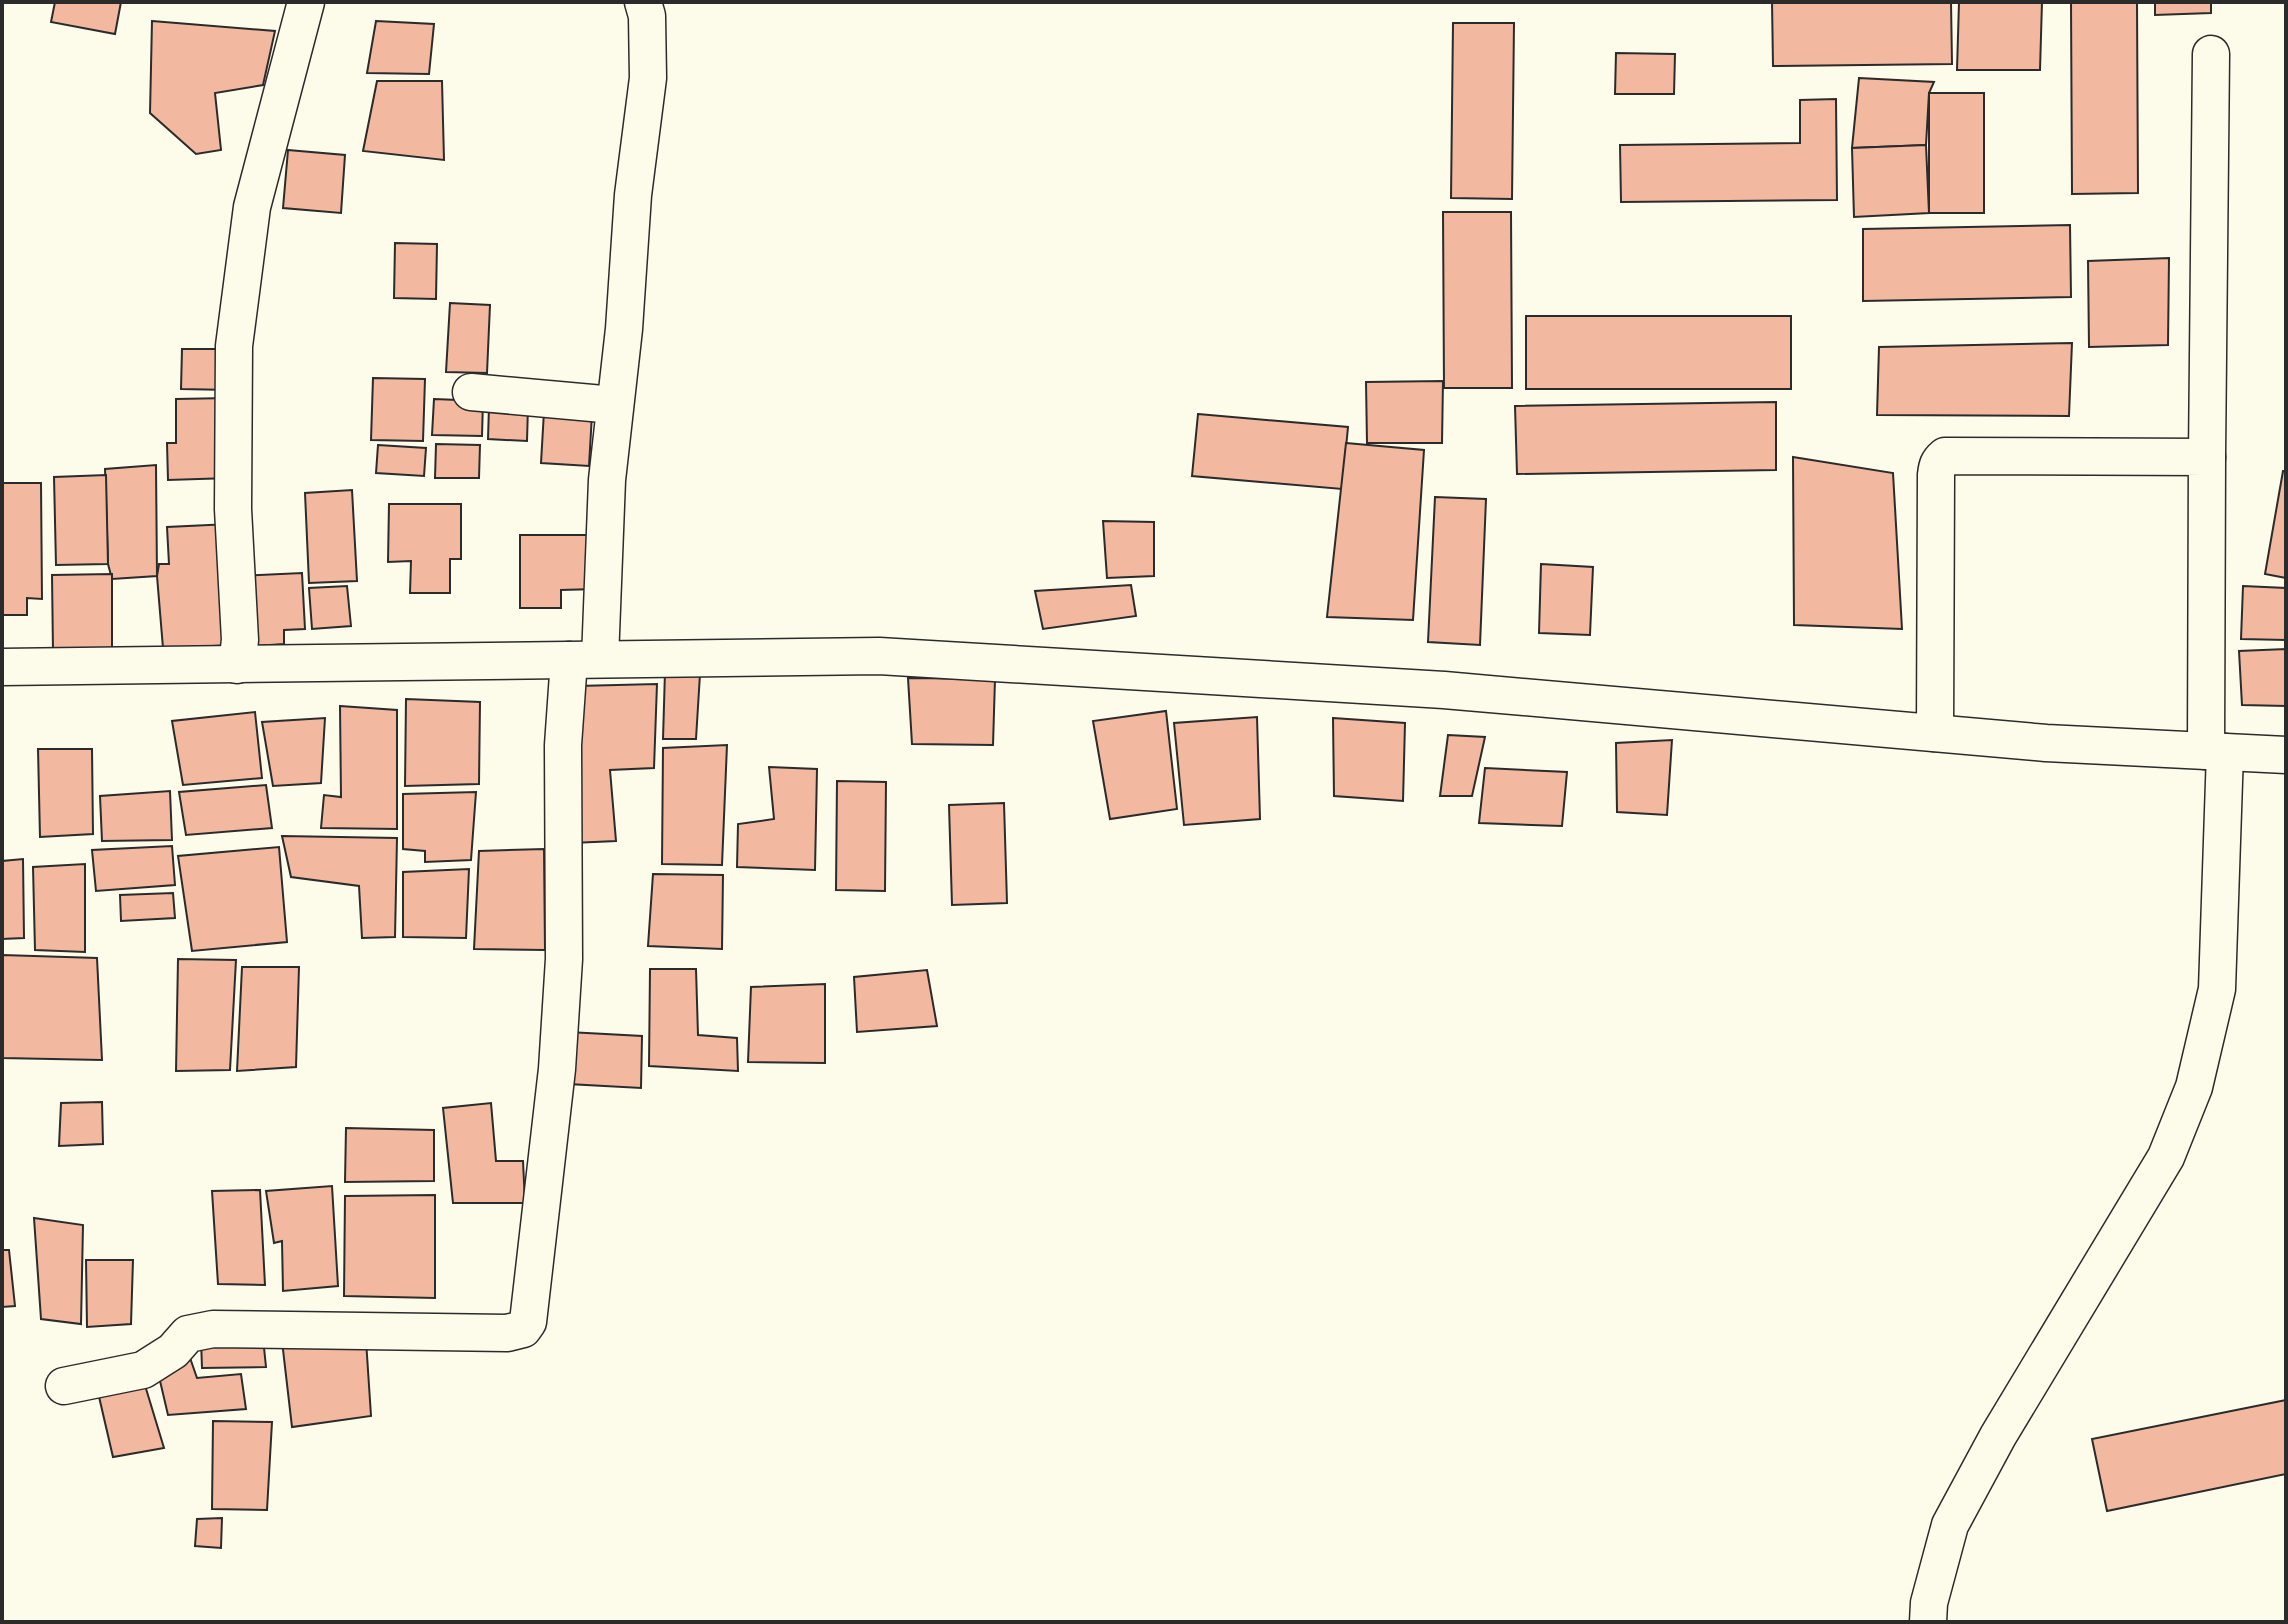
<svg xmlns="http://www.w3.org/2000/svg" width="2288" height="1624" font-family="Figtree,sans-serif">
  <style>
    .building { fill: #f2b8a0; stroke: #2b2b2b; stroke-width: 2 }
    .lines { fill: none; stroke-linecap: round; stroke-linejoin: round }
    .minor-casing { stroke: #2b2b2b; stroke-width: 39 }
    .minor { stroke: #fdfbea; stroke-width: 36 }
  </style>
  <rect width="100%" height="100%" fill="#fdfbea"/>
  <!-- building -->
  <g class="building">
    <path d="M55,2H121L115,34L51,22Z"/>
    <path d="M1772,2H1951L1952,64L1773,66Z"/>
    <path d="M1959,2H2042L2040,70H1957Z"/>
    <path d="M2071,2H2137L2138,193L2072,194Z"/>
    <path d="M2155,2H2211V13L2155,15Z"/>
    <path d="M152,21L275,31L263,85L215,93L221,150L196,154L150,113Z"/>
    <path d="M376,21L434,24L429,74L367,73Z"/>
    <path d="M1453,23H1514L1512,199L1451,198Z"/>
    <path d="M1616,53L1675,54L1674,94H1615Z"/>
    <path d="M1859,78L1934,82L1929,93L1926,145L1852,148Z"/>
    <path d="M377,81H442L444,160L363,151Z"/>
    <rect x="1929" y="93" width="55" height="120"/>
    <path d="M1836,99L1837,200L1621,202L1620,145L1800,143V100Z"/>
    <path d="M1926,145L1929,213L1854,217L1852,148Z"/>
    <path d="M288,150L345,155L341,213L283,208Z"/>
    <path d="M1443,212H1511L1512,388H1444Z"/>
    <path d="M2070,225L2071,297L1863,301V229Z"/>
    <path d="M395,243L437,244L436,299L394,298Z"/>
    <path d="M2169,258L2168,345L2089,347L2088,261Z"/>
    <path d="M450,303L490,305L487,373L446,372Z"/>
    <rect x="1526" y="316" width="265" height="73"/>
    <path d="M2072,343L2069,416L1877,415L1879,347Z"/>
    <path d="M182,349H220L230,390L181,389Z"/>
    <path d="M373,378L425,379L423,441L371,440Z"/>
    <path d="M1443,381L1442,443H1367L1366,382Z"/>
    <path d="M229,398L230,478L168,480L167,443H176V399Z"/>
    <path d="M434,399L483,401L482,436L432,435Z"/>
    <path d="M1776,402V470L1517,474L1515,406Z"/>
    <path d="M489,406L528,407L527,441L488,439Z"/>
    <path d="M544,411L592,414L589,466L541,463Z"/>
    <path d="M1198,414L1348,427L1342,489L1192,476Z"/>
    <path d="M1346,443L1424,450L1413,620L1327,617Z"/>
    <path d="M436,444L480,445L479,478H435Z"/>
    <path d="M378,445L426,448L424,476L376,473Z"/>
    <path d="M1793,457L1893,473L1902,629L1794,625Z"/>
    <path d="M156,465L157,576L112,579L108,564L105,469Z"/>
    <path d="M2283,471H2286V578L2265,574Z"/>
    <path d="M106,475L108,564L56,565L54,477Z"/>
    <path d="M2,483H41L42,599L27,598V615H2Z"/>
    <path d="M352,490L357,581L309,583L305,493Z"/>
    <path d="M1435,497L1486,499L1480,645L1428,642Z"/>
    <path d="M389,504H461V559H450V593H410L411,561L388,562Z"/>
    <path d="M1103,521L1154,522V576L1107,578Z"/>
    <path d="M230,524L236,645L163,648L157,576L159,564H169L167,527Z"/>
    <path d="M520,535H595L596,589L561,590V608H520Z"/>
    <path d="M1541,564L1593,567L1590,635L1539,633Z"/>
    <path d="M302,573L305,629L284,630V644L256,646L240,576Z"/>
    <path d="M112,574V650L53,651L52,575Z"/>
    <path d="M1131,585L1136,616L1043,629L1035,591Z"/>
    <path d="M347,586L351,626L312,629L309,588Z"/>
    <path d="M2243,586L2286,588V640L2241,639Z"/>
    <path d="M2286,649V706L2242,705L2239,651Z"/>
    <path d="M665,671L700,674L696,739H663Z"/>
    <path d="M908,678L995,679L993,745L912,744Z"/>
    <path d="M657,684L654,768L610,770L616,841L572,843L577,686Z"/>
    <path d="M406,699L480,702L479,784L405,786Z"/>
    <path d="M340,706L397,710V829L321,828L324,795L341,797Z"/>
    <path d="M1166,711L1177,809L1110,819L1093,721Z"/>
    <path d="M255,712L262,778L183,785L172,721Z"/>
    <path d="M1257,717L1260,819L1184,825L1174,723Z"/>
    <path d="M325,718L321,783L273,786L262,722Z"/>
    <path d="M1333,718L1405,723L1403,801L1334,796Z"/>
    <path d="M1448,735L1485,737L1472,796H1440Z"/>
    <path d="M1672,740L1667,815L1617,812L1616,743Z"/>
    <path d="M727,745L722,865L662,864L663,748Z"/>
    <path d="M38,749H92L93,834L40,837Z"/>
    <path d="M769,767L817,769L815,870L737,867L738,824L774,819Z"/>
    <path d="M1485,768L1567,772L1562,826L1479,823Z"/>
    <path d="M837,781L886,782L885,891L836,890Z"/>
    <path d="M266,785L272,828L186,835L179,792Z"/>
    <path d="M170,791L172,840L102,841L100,796Z"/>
    <path d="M476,792L471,860L425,862V851L403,849V794Z"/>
    <path d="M1004,803L1007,903L952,905L949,805Z"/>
    <path d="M282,836L397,838L395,937L362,938L359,886L291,877Z"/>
    <path d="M172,846L175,885L96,891L92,850Z"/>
    <path d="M279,847L287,942L192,951L178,856Z"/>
    <path d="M544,849L545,950L474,949L479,851Z"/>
    <path d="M23,859L24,938L2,939V861Z"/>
    <path d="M85,864V952L35,950L33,867Z"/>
    <path d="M469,869L466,938L403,937V872Z"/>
    <path d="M653,874L723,875L722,949L648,946Z"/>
    <path d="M173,893L175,918L121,921L120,895Z"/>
    <path d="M2,955L97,958L102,1060L2,1058Z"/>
    <path d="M178,959L236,960L230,1070L176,1071Z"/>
    <path d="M242,967H299L296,1067L237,1071Z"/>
    <path d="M650,969H696L698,1035L737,1038L738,1071L649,1066Z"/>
    <path d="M927,970L937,1026L857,1032L854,977Z"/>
    <path d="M825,984V1063L748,1062L751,987Z"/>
    <path d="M568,1032L642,1036L641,1088L568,1084Z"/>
    <path d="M102,1102L103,1144L59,1146L61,1103Z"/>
    <path d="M491,1103L496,1161H523L525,1203H453L443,1108Z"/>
    <path d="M346,1128L434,1130V1181L345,1182Z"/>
    <path d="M332,1186L338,1286L283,1291L282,1241L274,1243L266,1191Z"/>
    <path d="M260,1190L265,1285L218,1284L212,1191Z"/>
    <path d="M435,1195V1298L344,1296L345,1196Z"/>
    <path d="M34,1218L83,1225L81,1324L41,1319Z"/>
    <path d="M2,1250H9L15,1306L2,1307Z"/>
    <path d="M86,1260H133L131,1324L87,1327Z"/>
    <path d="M263,1338L266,1367L202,1368L201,1339Z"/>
    <path d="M366,1340L371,1416L292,1427L282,1341Z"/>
    <path d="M188,1352L197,1378L241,1374L246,1409L168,1415L157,1368Z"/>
    <path d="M144,1382L164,1448L113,1457L97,1388Z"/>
    <path d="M2286,1400V1474L2107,1511L2092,1439Z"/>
    <path d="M213,1421L272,1422L267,1510L212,1509Z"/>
    <path d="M222,1518L221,1548L195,1546L197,1519Z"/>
  </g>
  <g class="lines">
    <!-- minor casing -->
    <g class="minor-casing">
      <g id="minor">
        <path d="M471,392L614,405"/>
        <path d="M2207,457L2211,54"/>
        <path d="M600,659L607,480L624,329L633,195L648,78L647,16L643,2"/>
        <path d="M237,665L240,640L233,509L234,346L252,207L306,2"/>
        <path d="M2,667L879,656L1444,690L2046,743L2286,755"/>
        <path d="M1935,733L1936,475C1937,466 1938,462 1945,456L2207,457L2206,751"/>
        <path d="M64,1386L143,1370L173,1351L188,1334L213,1329L507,1333L523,1329L528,1322L557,1069L564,959L563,745L569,660"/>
        <path d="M1928,1622L1929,1603L1950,1525L1998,1436L2166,1157L2194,1087L2217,989L2225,752"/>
      </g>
    </g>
    <!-- minor -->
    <use href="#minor" class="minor"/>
  </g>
  <!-- border -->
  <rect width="2288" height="1624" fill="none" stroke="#2b2b2b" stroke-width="8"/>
</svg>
